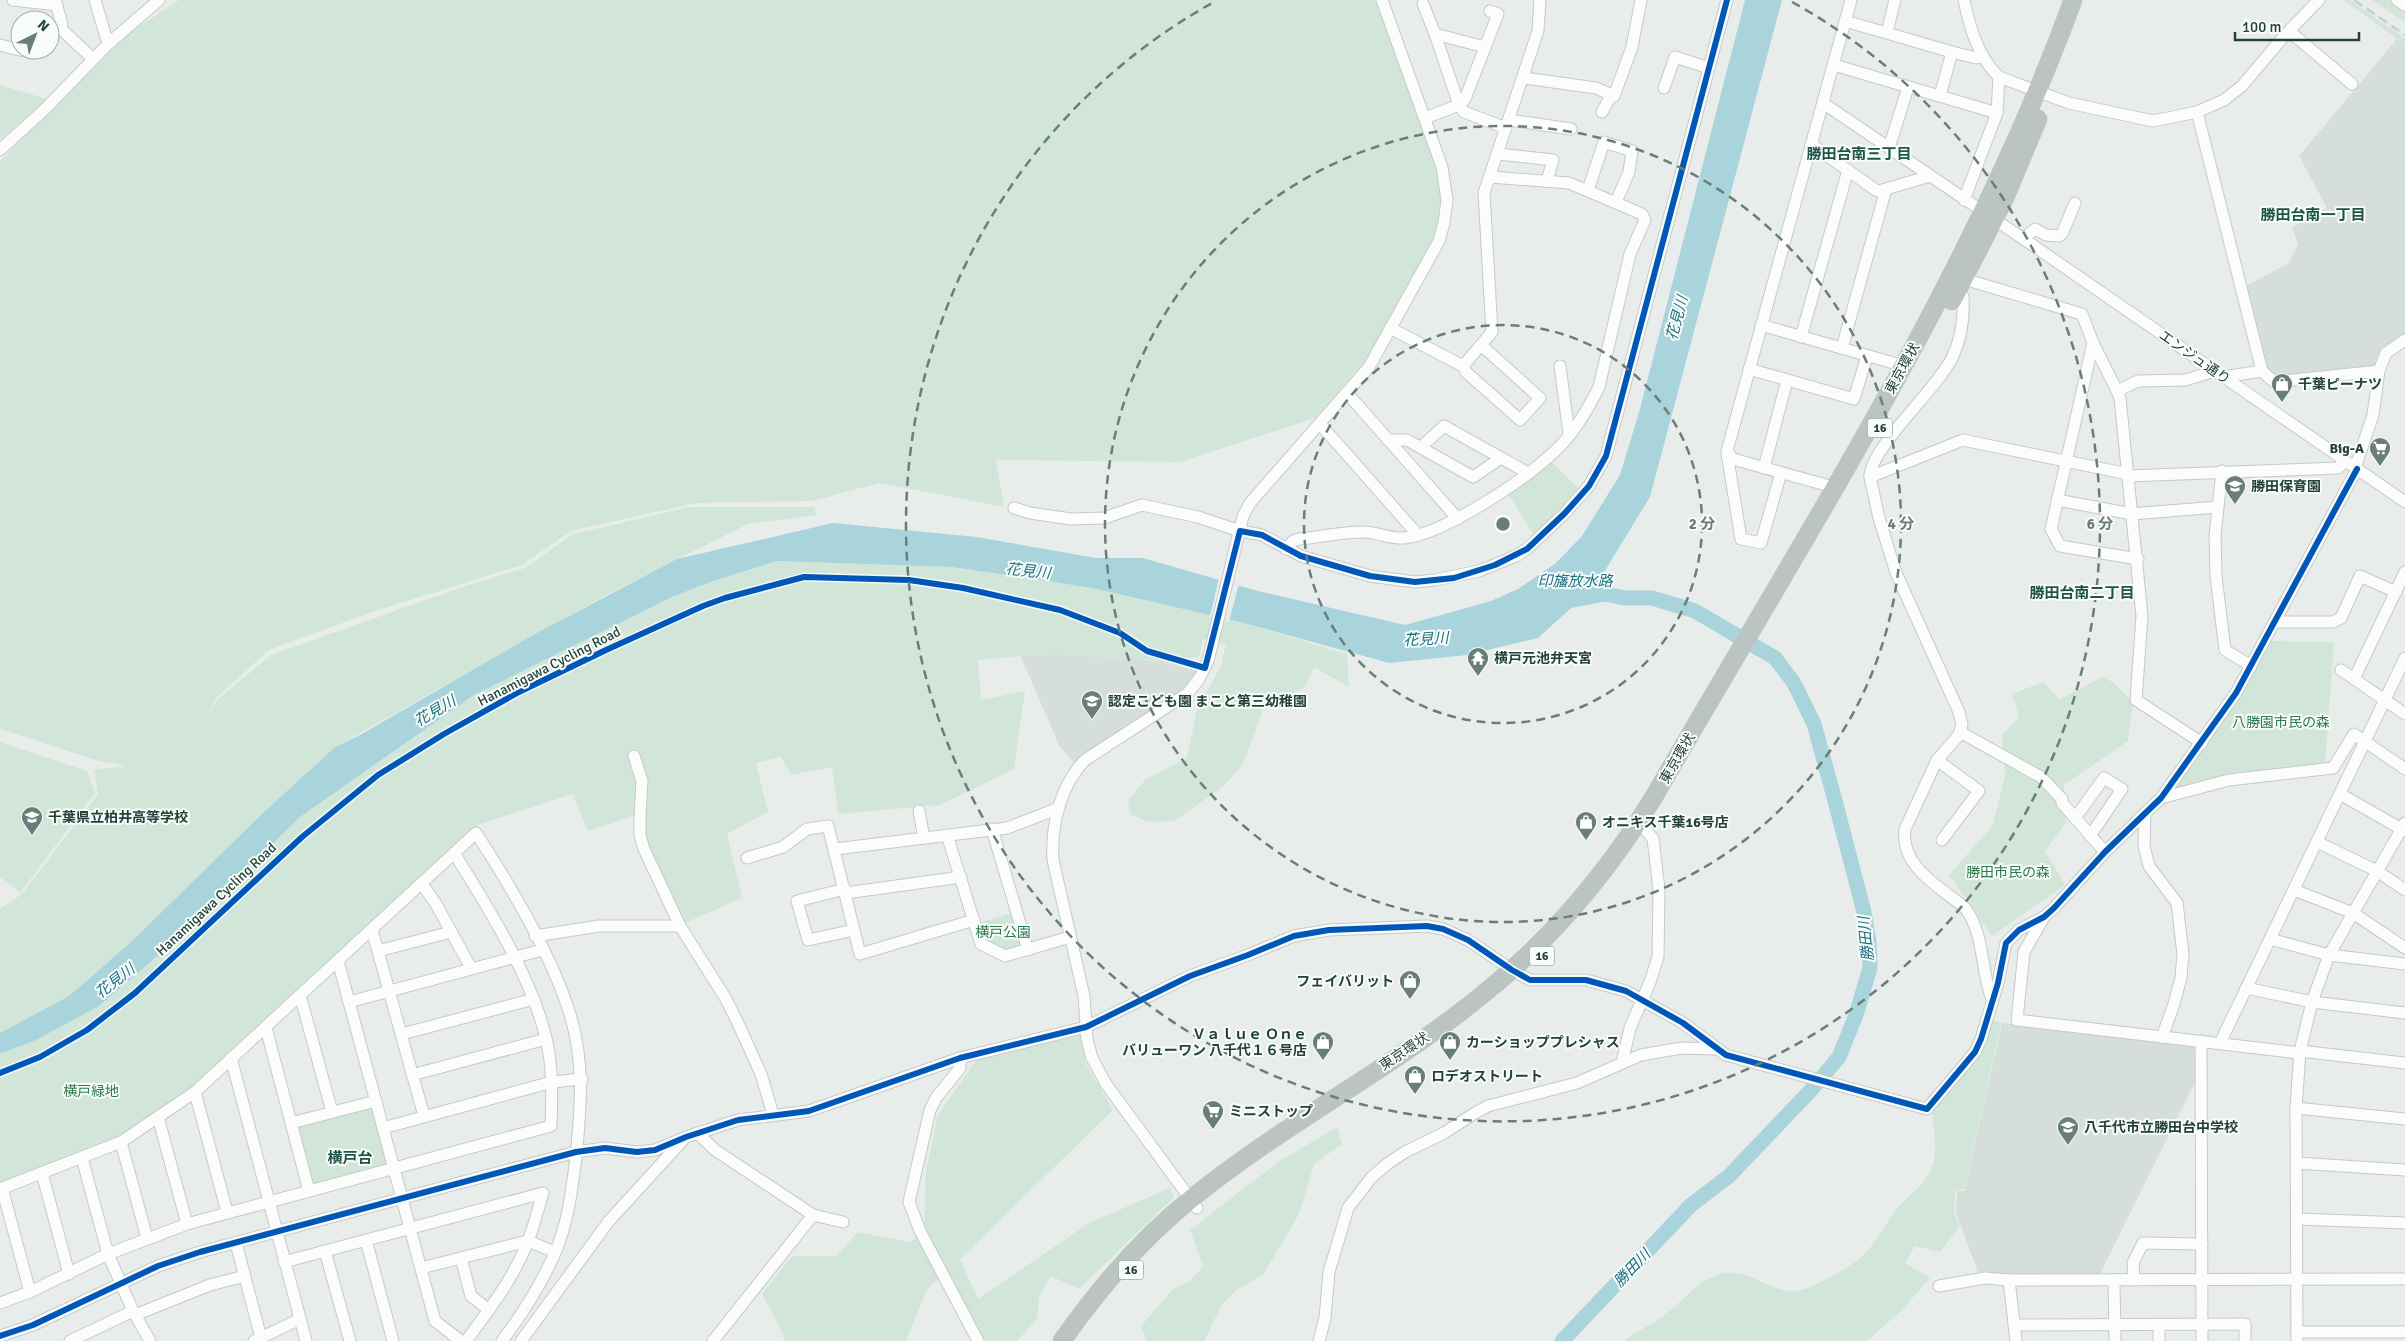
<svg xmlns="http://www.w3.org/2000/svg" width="2405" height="1341" font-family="Signika,'Noto Sans JP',sans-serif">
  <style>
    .built { fill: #d6dedb }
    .green { fill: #d1e6d8 }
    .water { fill: #a9d4db }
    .pier { fill: #e8edeb }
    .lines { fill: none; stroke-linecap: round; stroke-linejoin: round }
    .river { stroke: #a9d4db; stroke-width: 15 }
    .minor-casing { stroke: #c5cac8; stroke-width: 13 }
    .highway-casing { stroke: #c3ccc9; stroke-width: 19 }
    .minor { stroke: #fcfcfc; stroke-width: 11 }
    .highway { stroke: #bcc4c2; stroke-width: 18 }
    .rail { stroke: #c9cdcc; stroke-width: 2.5; stroke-dasharray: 10 5; stroke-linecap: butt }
    .cycleway-casing { stroke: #f7fbf9; stroke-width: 9 }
    .cycleway { stroke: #0057b8; stroke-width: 6 }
    .ring { fill: none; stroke: #697e78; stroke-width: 2.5; stroke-dasharray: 9 6 }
    .labels { text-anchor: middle; stroke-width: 4; stroke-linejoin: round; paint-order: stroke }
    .shield { fill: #f7fbf9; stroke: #637a73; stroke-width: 1 }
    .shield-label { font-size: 12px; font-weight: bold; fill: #24423a }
    .street-label { font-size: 14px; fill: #24423a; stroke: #f7fbf9 }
    .poi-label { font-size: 14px; font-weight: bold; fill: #24423a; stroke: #f7fbf9; text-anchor: start }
    .park-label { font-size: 14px; fill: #2d7a4b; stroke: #f7fbf9 }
    .neighbourhood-label { font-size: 15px; font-weight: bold; fill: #1f5548; stroke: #f7fbf9 }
    .water-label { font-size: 15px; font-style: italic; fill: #1c6f80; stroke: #f7fbf9 }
    .centre { fill: #697e78; stroke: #f7fbf9; stroke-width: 2.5 }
    .ring-label { font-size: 15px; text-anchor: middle; font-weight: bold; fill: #697e78; stroke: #f7fbf9; stroke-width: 4; stroke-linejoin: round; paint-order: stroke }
  </style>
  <rect width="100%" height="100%" fill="#e8edeb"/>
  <!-- built -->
  <g class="built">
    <path d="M2397,39L2405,44V336L2377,366L2274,379L2264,370L2244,287L2289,263L2298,244L2292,227L2327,208L2299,156Z"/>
    <path d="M1058,654L1164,661L1196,671L1192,680L1181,690L1085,753L1074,763L1059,745L1020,655Z"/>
    <path d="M2002,1023L2194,1045L2197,1049V1078L2100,1274L1979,1275L1956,1213L1957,1191H1964Z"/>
  </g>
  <!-- green -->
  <g class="green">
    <path d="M179,0H1376L1438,169L1442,201L1436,234L1428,254L1366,360L1315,418L1180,462L996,460L1004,507L880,483L812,501L696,503L571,531L522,565L372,612L269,650L216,698L207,720L217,700L271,655L465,586L525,568L573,534L690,507H814L816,515L748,524L608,594L335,747L263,813L130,943L69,996L0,1033V909L22,894L98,794L94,770L126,766L99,761L0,729V161L128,34Z"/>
    <path d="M2343,0H2350L2405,38V44Z"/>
    <path d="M2372,0H2388L2405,12V22Z"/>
    <path d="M0,85L47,99L0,140Z"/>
    <path d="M1550,460L1581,491L1536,538L1506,491Z"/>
    <path d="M777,561L952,567L1048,581L1097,589L1240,622L1347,654L1349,687L1314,667L1305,687L1264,707L1243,764L1223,787L1174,821L1148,822L1130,814L1128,801L1145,780L1187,758L1197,709L1221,666L1226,644L1203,639L1199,657L1156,660L1044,654L978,660L981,700L1025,691L1014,769L940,805L838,814L832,767L791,775L781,757L756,763L768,812L727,834L742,898L683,924L649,864L637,815L588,831L573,794L480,824L442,862L194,1086L118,1139L0,1185V1054L36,1040L99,1006L163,951L300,817L474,695L672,597L710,582Z"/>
    <path d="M2272,641L2334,642L2325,765L2235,772L2174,789C2211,741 2243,693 2272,641Z"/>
    <path d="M2103,677L2114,683L2133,702L2128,741L2064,785L2066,822L2045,851L2065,885L1992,936L1949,875L1993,825L2005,775L2002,735L2019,717L2012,694L2043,682L2060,699Z"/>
    <path d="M0,742L87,771L95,793L20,893L0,877Z"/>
    <path d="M1014,912L1023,945L1007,954L983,941L978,923Z"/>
    <path d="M1992,1020L2001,1023L1964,1189L1955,1191L1954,1213L1960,1226L1940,1252L1915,1246L1905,1263L1930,1278L1902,1310L1867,1341H1625C1637,1330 1653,1324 1666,1314C1684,1300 1697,1281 1720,1274C1750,1266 1769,1294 1796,1291C1815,1288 1856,1265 1868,1250C1881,1236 1888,1218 1901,1204C1910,1194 1923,1186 1929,1173C1939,1155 1934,1133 1932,1114L1935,1107Z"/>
    <path d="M1080,1035L1086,1064L1113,1110L960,1259L978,1299L1089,1223L1170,1188L1174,1197L1079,1289L1051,1276L1039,1297L1037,1319L1017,1341H986L942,1276L927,1289L906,1341H785L782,1332L762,1294L792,1256H836L858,1232L910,1242L924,1232L926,1171L938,1115L977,1059Z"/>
    <path d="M369,1107L373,1109L387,1164L314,1187L310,1184L297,1126Z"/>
    <path d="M1337,1127L1342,1144L1314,1164L1299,1214L1263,1275L1236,1290L1221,1306L1204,1341H1147L1141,1326L1173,1289L1190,1281L1203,1266L1190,1230L1278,1162Z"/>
  </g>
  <!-- water -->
  <path class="water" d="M1745,0H1782L1650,497L1601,577L1603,588L1624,598L1571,608L1538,638L1467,655L1389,663L1240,622L1097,589L1048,581L952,567L777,561L710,582L672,597L474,695L300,817L163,951L99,1006L36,1040L0,1054V1033L69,996L130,943L263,813L335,747L360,735L535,634L677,559L833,523L977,537L1096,558H1143L1254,590L1405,625L1491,601L1518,589L1556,563L1582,536L1620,475L1640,409Z"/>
  <!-- pier -->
  <path class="pier" d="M1219,577L1239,583L1229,622L1210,617Z"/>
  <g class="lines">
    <!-- river -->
    <path class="river" d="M1562,1341L1691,1205L1729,1176L1811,1090L1839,1057L1856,1015L1870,968L1869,942L1864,912L1834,797L1814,724L1794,683L1775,658L1695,611L1652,598H1624L1606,594"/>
    <!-- minor casing -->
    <g class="minor-casing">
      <g id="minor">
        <path d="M13,0L57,5"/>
        <path d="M95,0L108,44"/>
        <path d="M1964,0C1970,28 1978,57 1999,77L2069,103L2153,121L2197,112L2224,100L2242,86L2284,36L2319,0"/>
        <path d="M2397,0L2405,5"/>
        <path d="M1423,4L1435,34L1459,105L1464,112L1506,128"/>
        <path d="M1845,21L1952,52L1976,58L1983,56"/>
        <path d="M60,28L93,59"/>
        <path d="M2289,31L2352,84"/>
        <path d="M1887,32L1895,0"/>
        <path d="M1435,34L1485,47"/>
        <path d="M50,38L62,24L55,0"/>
        <path d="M0,45L20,50"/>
        <path d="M21,50L34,53L37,50"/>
        <path d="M1834,65L1997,113"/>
        <path d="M1524,78L1596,88L1614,96L1632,47L1641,0"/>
        <path d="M1664,88L1675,57L1709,68"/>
        <path d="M1940,96L1952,52"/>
        <path d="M1823,103L2031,244L2405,502"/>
        <path d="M1602,112L1611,96"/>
        <path d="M2197,112L2262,371L2274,382L2379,371L2373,415L2355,468"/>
        <path d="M1425,118L1459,105L1465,99L1498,14L1490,11"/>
        <path d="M1509,120L1571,129"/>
        <path d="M1811,144L1877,191L1886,189"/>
        <path d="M1889,148L1908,87"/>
        <path d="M0,150L44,110L108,44L159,0"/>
        <path d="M1498,154L1553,160L1547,181"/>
        <path d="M1588,190L1604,142L1632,151L1629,172L1616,202"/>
        <path d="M1964,200L1997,113L1999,77"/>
        <path d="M2023,239L2035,229L2046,235L2059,236L2062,234L2075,203"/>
        <path d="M1964,279L2082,314L2093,343L2117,391"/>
        <path d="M1958,291L1963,297C1964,317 1961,340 1952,358C1937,389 1870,448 1870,477L1879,518L1896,573L1959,712L1962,725L1959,735L1937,760L1905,829C1900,867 1939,886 1965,908C1985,934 1980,969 1992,999"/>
        <path d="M1761,325L1904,366"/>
        <path d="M1390,328L1463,366L1466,372L1520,420L1540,398L1481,345"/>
        <path d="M1801,337L1848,170"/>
        <path d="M2093,343L2051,529L2060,546L2138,559"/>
        <path d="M1842,348L1886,189L1930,176"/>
        <path d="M1463,366L1492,332L1484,193L1538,31L1540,0"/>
        <path d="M1560,366L1569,434"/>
        <path d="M1749,369L1854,399L1867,356"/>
        <path d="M2379,371L2386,353L2405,340"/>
        <path d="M2223,377L2262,371"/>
        <path d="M1347,393L1458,519"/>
        <path d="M1320,424L1418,535"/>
        <path d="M1388,440H1407L1473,477L1501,458"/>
        <path d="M1421,447L1444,426L1528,473"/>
        <path d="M1727,453L1741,539L1761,543L1781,473"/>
        <path d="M1764,468L1787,380"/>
        <path d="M2222,471L2215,535L2216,576L2225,650L2251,666"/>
        <path d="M2128,476L2338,468L2345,461"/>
        <path d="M1870,477L1963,440L2128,474"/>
        <path d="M1833,487L1733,459L1727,451L1851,0"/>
        <path d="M2057,500L2132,514L2217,507"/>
        <path d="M1014,508L1030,513L1071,519L1104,518L1142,505L1198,517L1240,531L1262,535L1301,556L1370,576L1415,582L1435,580L1479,571L1516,556L1527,549L1565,513L1589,486L1606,456L1727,0"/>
        <path d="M1286,549L1293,541L1299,539C1320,537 1342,532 1363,532C1377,532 1390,539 1404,538C1444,534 1524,480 1554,452C1573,435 1588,409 1599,387L1630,254L1645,220L1642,214L1569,183L1490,177"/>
        <path d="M2276,622H2333L2341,618L2360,576L2396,592"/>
        <path d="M2341,670L2405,714"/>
        <path d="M2354,679L2405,572"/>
        <path d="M1960,732L2041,777L2062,799V803L2105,852"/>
        <path d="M2202,743L2136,700L2142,616L2120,398L2117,391L2138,381L2185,380L2215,371"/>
        <path d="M634,756L642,781L640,817V836L644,849L680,926L726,999L737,1021L761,1074L773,1114"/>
        <path d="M1937,760L1979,791L1942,840"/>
        <path d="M2340,794L2405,831"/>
        <path d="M2161,798L2229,780L2333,768L2354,734L2405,769"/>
        <path d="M919,811L924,838"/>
        <path d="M2145,813L2144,846L2149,866L2177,903L2183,954L2181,978L2173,1007L2162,1037"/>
        <path d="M2075,818L2104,778L2122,789L2090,836"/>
        <path d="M992,829L1028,950"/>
        <path d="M947,835L981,944L1005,956L1070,937"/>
        <path d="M2317,842L2377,871L2405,890"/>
        <path d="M835,849L1007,828L1059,808"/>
        <path d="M747,858L783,847L807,829L828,826L860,954L974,920"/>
        <path d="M422,884L436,904L471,968"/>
        <path d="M845,889L797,901L808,940L854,930"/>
        <path d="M2294,890L2353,913L2405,948"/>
        <path d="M846,893L961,877"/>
        <path d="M2044,917L2024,952L2017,1020L2300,1053"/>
        <path d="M372,930L424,1116"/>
        <path d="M535,936L599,926H680"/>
        <path d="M2270,939L2329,955L2405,964"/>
        <path d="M378,951L451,932"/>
        <path d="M338,961L435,1321L461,1341"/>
        <path d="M2246,988L2312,1002L2405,1013"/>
        <path d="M300,995L332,1112"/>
        <path d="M349,1002L542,950"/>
        <path d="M266,1028L309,1191"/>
        <path d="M402,1034L534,999"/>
        <path d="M2201,1041L2202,1341"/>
        <path d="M2220,1043L2405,658"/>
        <path d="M2300,1051L2405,1063"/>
        <path d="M231,1058L306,1341"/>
        <path d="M960,1058V1068L936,1098L930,1110L909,1202L920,1231L978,1341"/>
        <path d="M1622,1063L1630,1028L1650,982L1658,957L1659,889L1653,839L1646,830"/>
        <path d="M412,1075L546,1039"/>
        <path d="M195,1092L227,1212"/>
        <path d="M2296,1108L2405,1119"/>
        <path d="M158,1117L187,1224"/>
        <path d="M291,1123L376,1101"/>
        <path d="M383,1128L552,1082L582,1079"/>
        <path d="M697,1133L715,1150L813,1215L843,1222"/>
        <path d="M121,1142L147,1238"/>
        <path d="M82,1158L108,1254L133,1311L150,1341"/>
        <path d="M2297,1163L2405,1170"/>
        <path d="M42,1173L69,1274"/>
        <path d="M2,1188L30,1292"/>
        <path d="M0,1189L121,1142L195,1092L476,833C510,885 550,952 569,1011C585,1060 581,1107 576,1157C572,1189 568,1223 555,1253C541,1285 523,1313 502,1341"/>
        <path d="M1197,1208L1106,1084L1092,1058L1087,1039L1084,996L1053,860C1051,825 1060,786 1085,760L1188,693L1199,679L1208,661L1243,516L1250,503L1369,367L1439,241L1444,223L1447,200L1442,167L1382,0"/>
        <path d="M2297,1219L2405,1223"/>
        <path d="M366,1240L393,1341"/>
        <path d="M236,1243L261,1338"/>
        <path d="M325,1251L350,1341"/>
        <path d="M461,1258L471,1296L489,1310"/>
        <path d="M284,1262L543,1193C538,1209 534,1226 528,1241C514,1278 489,1310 466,1341"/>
        <path d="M421,1268L528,1241L555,1252"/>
        <path d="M2114,1280L2115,1341"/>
        <path d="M2134,1280L2133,1263L2143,1243L2202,1244"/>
        <path d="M1939,1286L1985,1278L2009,1280"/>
        <path d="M0,1303L30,1292L108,1254L187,1224L551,1126C552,1097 553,1067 546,1038C531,976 488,907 454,853"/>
        <path d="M135,1315L210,1285L245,1276"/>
        <path d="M2014,1325L2245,1324V1341"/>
        <path d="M2297,1332H2405"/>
        <path d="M0,1336L33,1325L158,1266L200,1252L576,1152L605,1148L637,1152L655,1150L686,1137L738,1120L809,1111L960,1058L1086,1027L1190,976L1248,955L1294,936L1329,930L1427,926L1443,929L1468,940L1512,970L1530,980H1586L1626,991L1683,1023L1726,1055L1927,1109L1975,1052L1981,1039L1998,983L2006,943L2019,930L2044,917L2054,908L2105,852L2161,798L2236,693L2357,469"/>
        <path d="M70,1341L133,1311"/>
        <path d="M254,1341L300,1319"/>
        <path d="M521,1341L609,1221L683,1140"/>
        <path d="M713,1341L813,1215"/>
        <path d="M1319,1341L1325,1318L1329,1272L1348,1208L1371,1178L1387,1164L1405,1152L1444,1133L1475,1113L1488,1106L1577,1083L1641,1055L1682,1048L1715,1049"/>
        <path d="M2016,1341L2009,1280L2405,1279"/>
        <path d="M2159,1341V1324"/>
        <path d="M2297,1341L2296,1108L2300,1051L2312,1002L2329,955L2405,823"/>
      </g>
    </g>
    <!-- highway casing -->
    <g class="highway-casing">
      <g id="highway">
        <path d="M1952,301L2004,200L2038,119"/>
        <path d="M1062,1341C1099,1288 1141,1239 1191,1199C1283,1124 1390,1070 1482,995C1552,939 1609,871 1655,795C1804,536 1970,282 2073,0"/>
      </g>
    </g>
    <!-- minor -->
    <use href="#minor" class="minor"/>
    <!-- highway -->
    <use href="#highway" class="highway"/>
    <!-- rail -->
    <path class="rail" d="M2354,0L2405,35"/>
    <!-- cycleway casing -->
    <g class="cycleway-casing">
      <g id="cycleway">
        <path d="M0,1073L40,1057L87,1030L135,993L302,837L378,775L444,734L519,692L606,650L703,606L725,598L804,577L909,580L963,588L1060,610L1120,633L1147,651L1205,668L1240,531L1262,535L1301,556L1370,576L1415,582L1454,578L1495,565L1527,549L1565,513L1589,486L1606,456L1727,0"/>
        <path d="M0,1336L33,1325L158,1266L200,1252L576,1152L605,1148L637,1152L655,1150L686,1137L738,1120L809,1111L960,1058L1086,1027L1190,976L1248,955L1294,936L1329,930L1427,926L1443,929L1468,940L1512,970L1530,980H1586L1626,991L1683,1023L1726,1055L1927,1109L1975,1052L1981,1039L1998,983L2006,943L2019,930L2044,917L2054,908L2105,852L2161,798L2236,693L2357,469"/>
      </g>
    </g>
    <!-- cycleway -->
    <use href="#cycleway" class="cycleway"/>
  </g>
  <!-- distance rings -->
  <g class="ring">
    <circle cx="1503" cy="524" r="199"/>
    <circle cx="1503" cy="524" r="398"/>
    <path d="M1792 2A597 597 0 1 1 1214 2"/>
  </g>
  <!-- icons -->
  <defs>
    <g id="shop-pin" transform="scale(1.125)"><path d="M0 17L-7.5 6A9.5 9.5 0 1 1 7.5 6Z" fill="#697e78" stroke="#f7fbf9"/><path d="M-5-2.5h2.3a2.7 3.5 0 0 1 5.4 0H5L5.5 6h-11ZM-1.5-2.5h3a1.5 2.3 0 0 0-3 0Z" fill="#fff"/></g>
    <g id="supermarket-pin" transform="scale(1.125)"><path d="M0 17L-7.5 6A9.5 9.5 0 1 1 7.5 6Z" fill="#697e78" stroke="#f7fbf9"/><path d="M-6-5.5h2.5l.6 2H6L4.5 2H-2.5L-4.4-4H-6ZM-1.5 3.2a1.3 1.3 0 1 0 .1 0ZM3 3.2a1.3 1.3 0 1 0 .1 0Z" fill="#fff"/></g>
    <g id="school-pin" transform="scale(1.125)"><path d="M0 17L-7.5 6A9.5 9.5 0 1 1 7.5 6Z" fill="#697e78" stroke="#f7fbf9"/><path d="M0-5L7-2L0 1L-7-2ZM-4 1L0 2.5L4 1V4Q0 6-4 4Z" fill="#fff"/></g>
    <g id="temple-pin" transform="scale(1.125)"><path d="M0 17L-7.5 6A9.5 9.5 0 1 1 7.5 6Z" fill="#697e78" stroke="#f7fbf9"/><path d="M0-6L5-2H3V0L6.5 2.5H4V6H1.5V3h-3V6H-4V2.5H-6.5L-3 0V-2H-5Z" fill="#fff"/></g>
  </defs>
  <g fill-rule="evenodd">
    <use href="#shop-pin" x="2282" y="384"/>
    <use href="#supermarket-pin" x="2380" y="448"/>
    <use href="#school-pin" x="2235" y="486"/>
    <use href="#temple-pin" x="1478" y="658"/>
    <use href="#school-pin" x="1092" y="701"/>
    <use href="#school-pin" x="32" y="817"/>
    <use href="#shop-pin" x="1586" y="822"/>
    <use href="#shop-pin" x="1410" y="981"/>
    <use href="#shop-pin" x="1323" y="1042"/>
    <use href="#shop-pin" x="1450" y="1042"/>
    <use href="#shop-pin" x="1415" y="1076"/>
    <use href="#supermarket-pin" x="1213" y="1111"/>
    <use href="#school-pin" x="2068" y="1127"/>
  </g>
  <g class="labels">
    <!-- shield labels -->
    <g class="shield">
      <rect x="1867.5" y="418.5" width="25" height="19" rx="4"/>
      <rect x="1529.5" y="946.5" width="25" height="19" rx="4"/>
      <rect x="1118.5" y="1260.5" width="25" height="19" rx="4"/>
    </g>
    <g class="shield-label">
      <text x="1880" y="432">16</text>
      <text x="1542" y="960">16</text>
      <text x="1131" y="1274">16</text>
    </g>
    <!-- street labels -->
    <g class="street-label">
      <text transform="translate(2195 357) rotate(35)" y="5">エンジュ通り</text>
      <text transform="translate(1902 368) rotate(-61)" y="5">東京環状</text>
      <text transform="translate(549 666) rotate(-27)" y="5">Hanamigawa Cycling Road</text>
      <text transform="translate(1677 758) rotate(-60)" y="5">東京環状</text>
      <text transform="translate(216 899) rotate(-43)" y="5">Hanamigawa Cycling Road</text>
      <text transform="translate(1404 1051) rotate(-34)" y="5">東京環状</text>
    </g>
    <!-- poi labels -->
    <g class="poi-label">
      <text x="2298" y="389">千葉ピーナツ</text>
      <text x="2364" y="453" text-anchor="end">Big-A</text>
      <text x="2251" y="491">勝田保育園</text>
      <text x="1494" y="663">横戸元池弁天宮</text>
      <text x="1108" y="706">認定こども園 まこと第三幼稚園</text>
      <text x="48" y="822">千葉県立柏井高等学校</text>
      <text x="1602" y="827">オニキス千葉16号店</text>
      <text x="1394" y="986" text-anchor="end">フェイバリット</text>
      <text x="1307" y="1039" text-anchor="end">Ｖａｌｕｅ Ｏｎｅ<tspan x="1307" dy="16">バリューワン 八千代１６号店</tspan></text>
      <text x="1466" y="1047">カーショッププレシャス</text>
      <text x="1431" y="1081">ロデオストリート</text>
      <text x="1229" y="1116">ミニストップ</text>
      <text x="2084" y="1132">八千代市立勝田台中学校</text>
    </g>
    <!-- park labels -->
    <g class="park-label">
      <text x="2281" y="727">八勝園市民の森</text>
      <text x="2008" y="877">勝田市民の森</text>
      <text x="1003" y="937">横戸公園</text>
      <text x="91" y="1096">横戸緑地</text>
    </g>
    <!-- neighbourhood labels -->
    <g class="neighbourhood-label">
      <text x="1859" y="159">勝田台南三丁目</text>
      <text x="2313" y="220">勝田台南一丁目</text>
      <text x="2082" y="598">勝田台南二丁目</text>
      <text x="350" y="1163">横戸台</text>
    </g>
    <!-- water labels -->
    <g class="water-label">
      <text transform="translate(1677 318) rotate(-75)" y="5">花見川</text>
      <text transform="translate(1028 571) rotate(6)" y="5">花見川</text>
      <text x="1575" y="586">印旛放水路</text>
      <text transform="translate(1426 639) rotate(-3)" y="5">花見川</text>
      <text transform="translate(435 711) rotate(-31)" y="5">花見川</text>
      <text transform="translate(1866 939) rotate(-96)" y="5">勝田川</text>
      <text transform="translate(115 981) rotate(-38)" y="5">花見川</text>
      <text transform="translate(1632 1268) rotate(-46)" y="5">勝田川</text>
    </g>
  </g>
  <circle cx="1503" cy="524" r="8" class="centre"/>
  <g class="ring-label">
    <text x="1702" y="529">2 分</text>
    <text x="1901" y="529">4 分</text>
    <text x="2100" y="529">6 分</text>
  </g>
  <!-- north arrow -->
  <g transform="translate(35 35) rotate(42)"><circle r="24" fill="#f7fbf9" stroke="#a3b1ad"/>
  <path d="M0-4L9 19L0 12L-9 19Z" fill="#697e78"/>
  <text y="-8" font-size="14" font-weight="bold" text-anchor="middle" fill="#24423a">N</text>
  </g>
  <!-- scale -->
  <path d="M2235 32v8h124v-8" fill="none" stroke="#24423a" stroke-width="2.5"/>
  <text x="2242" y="32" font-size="15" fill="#24423a" stroke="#f7fbf9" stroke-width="4" paint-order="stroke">100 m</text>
</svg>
